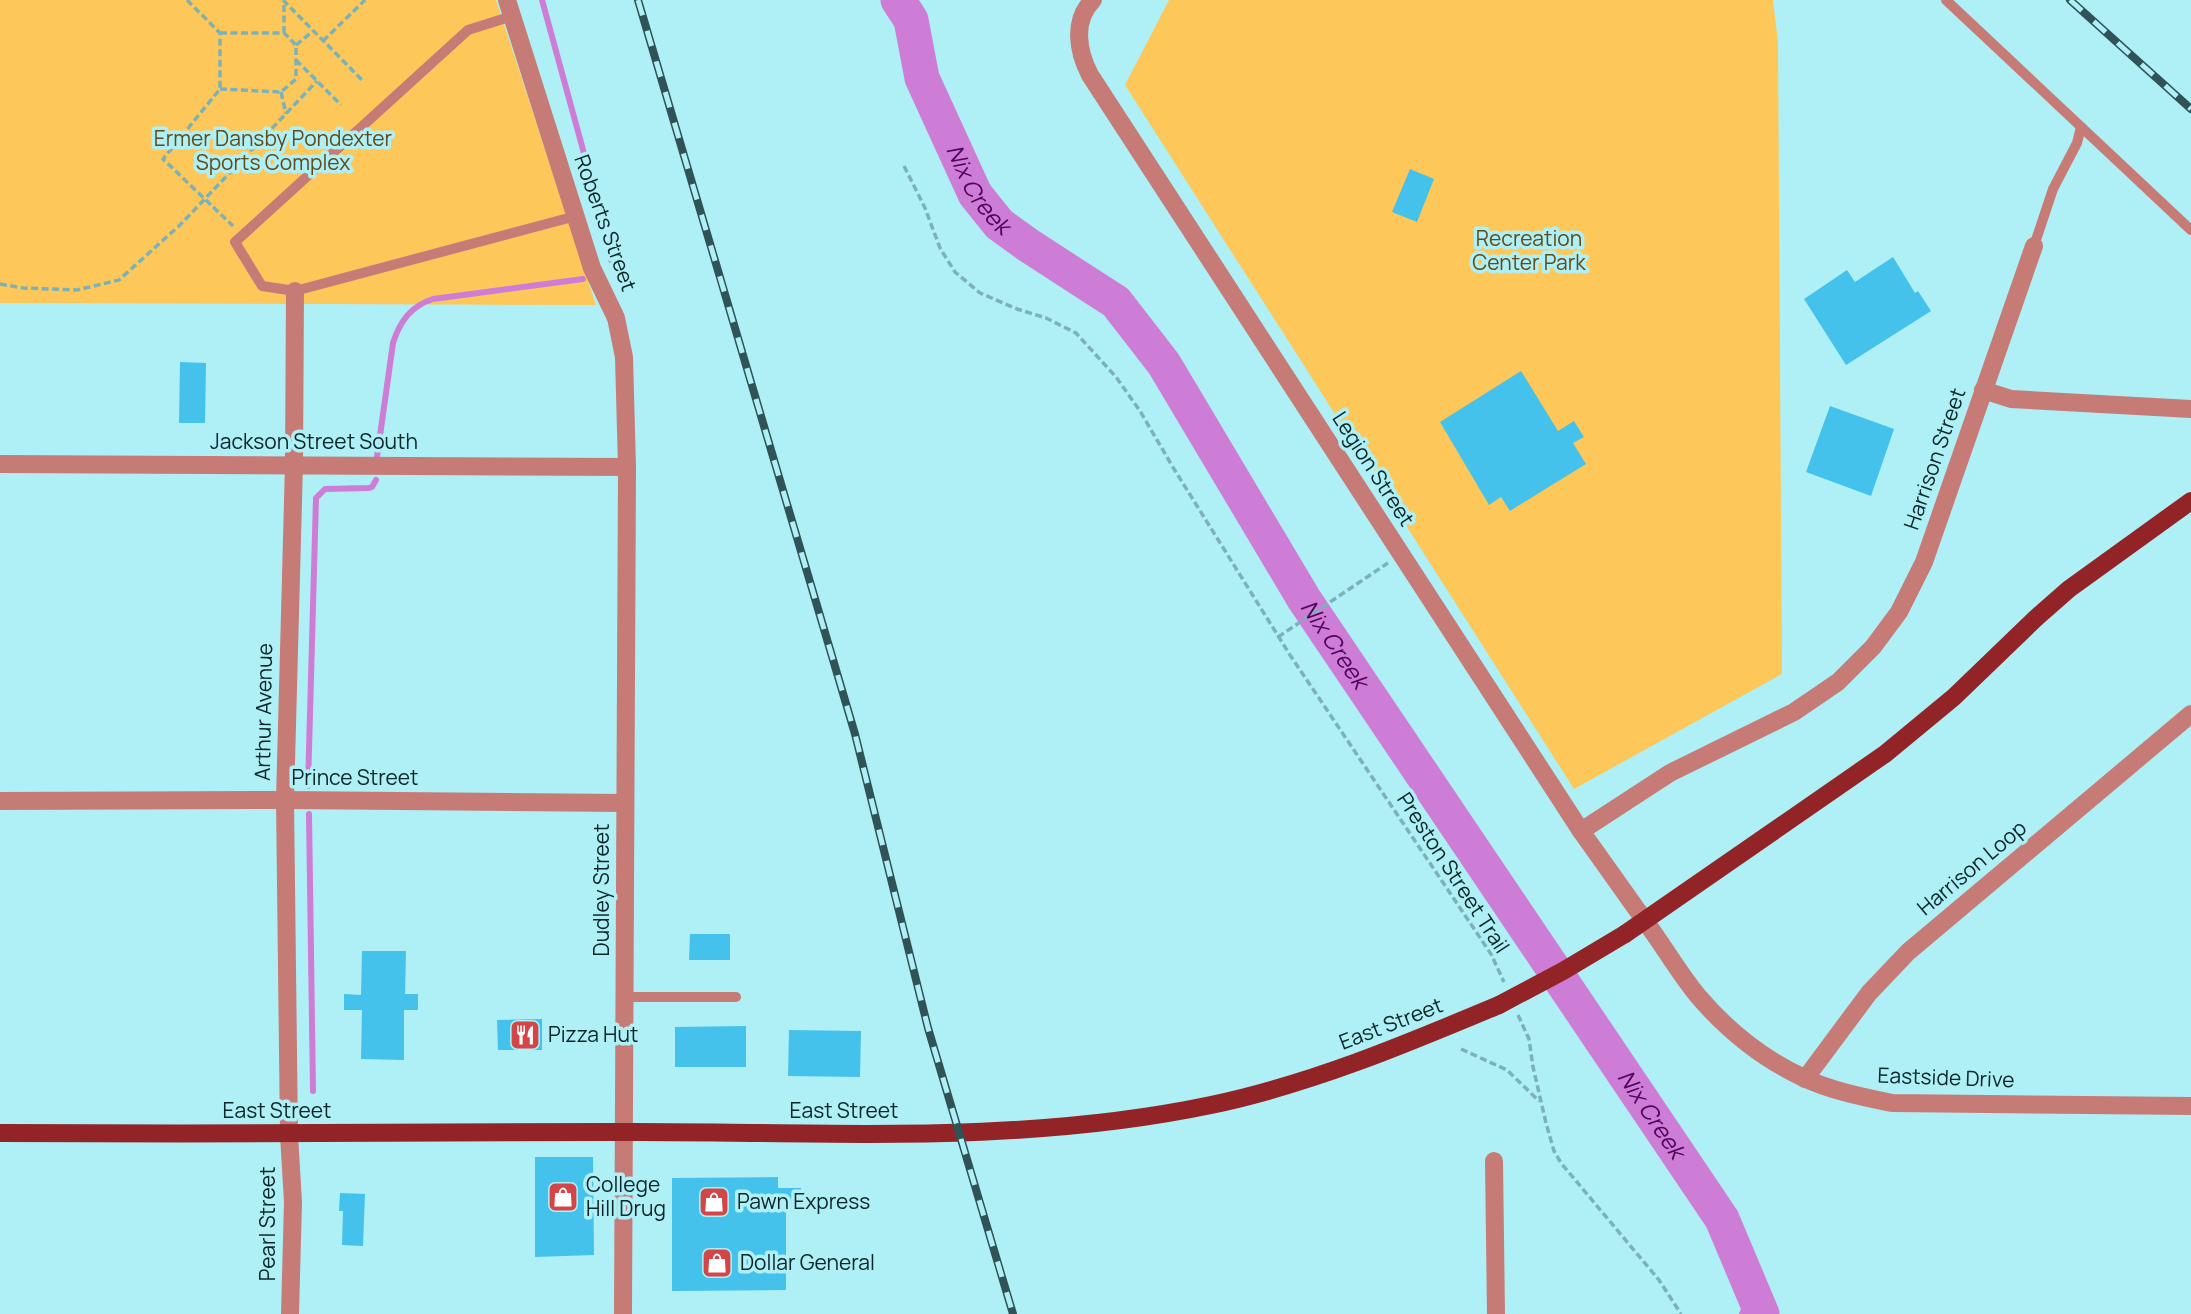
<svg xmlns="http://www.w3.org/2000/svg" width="2191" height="1314" font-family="Manrope,sans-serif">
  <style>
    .green { fill: #fdc859 }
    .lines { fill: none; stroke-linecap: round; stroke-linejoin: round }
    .stream { stroke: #ce7dd7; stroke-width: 6 }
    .river { stroke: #ce7dd7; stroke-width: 35 }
    .building { fill: #44c2eb }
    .path { stroke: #7cb2b7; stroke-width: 3.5; stroke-dasharray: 7 3.5; stroke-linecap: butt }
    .service { stroke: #c77b76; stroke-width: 10 }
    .minor { stroke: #c77b76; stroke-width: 18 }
    .tertiary { stroke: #c77b76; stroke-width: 18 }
    .primary { stroke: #922428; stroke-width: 18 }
    .rail-casing { stroke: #2f5356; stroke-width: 8 }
    .rail { stroke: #aef0f6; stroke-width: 5; stroke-dasharray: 16; stroke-linecap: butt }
    .primary-bridge { stroke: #922428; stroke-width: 18 }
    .labels { text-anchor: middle; stroke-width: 7; stroke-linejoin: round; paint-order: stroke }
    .park-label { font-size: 21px; fill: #624b19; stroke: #aef0f6 }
    .street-label { font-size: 21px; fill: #0a2528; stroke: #aef0f6 }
    .poi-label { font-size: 21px; fill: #0a2528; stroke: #aef0f6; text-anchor: start }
    .water-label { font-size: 23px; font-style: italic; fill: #52025a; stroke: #aef0f6 }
  </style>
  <rect width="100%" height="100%" fill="#aef0f6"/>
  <!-- green -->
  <g class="green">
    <path d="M0,0H496L596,305L0,303Z"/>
    <path d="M1169,0H1773L1778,42L1782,674L1574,789L1125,85Z"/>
  </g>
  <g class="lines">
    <!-- stream -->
    <g class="stream">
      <path d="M542,0L611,252V260"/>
      <path d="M377,457L393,343C400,321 411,306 433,299L583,279"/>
      <path d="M308,786L316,498L325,489L369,488L372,487L376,480"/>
      <path d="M309,814L313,1091"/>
      <path d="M1742,1314L1752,1289"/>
    </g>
    <!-- river -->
    <path class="river" id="s1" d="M898,0L911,20L922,78L975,194L999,224L1028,245L1116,302L1164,364L1304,599L1722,1219L1762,1314"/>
  </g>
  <!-- building -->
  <g class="building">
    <path d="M1410,169L1434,179L1417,222L1392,212Z"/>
    <path d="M1893,257L1915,293L1918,291L1931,311L1846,365L1804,299L1847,270L1855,282Z"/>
    <path d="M180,362L206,363L205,423H179Z"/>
    <path d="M1521,371L1558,431L1574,421L1584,437L1573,443L1586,464L1510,511L1501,497L1489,505L1440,422Z"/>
    <path d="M1830,406L1894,429L1871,496L1806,472Z"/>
    <path d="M690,934H730V960H689Z"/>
    <path d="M362,951H406L405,994H418V1010H404V1060L361,1059L362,1010H344V994L361,995Z"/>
    <path d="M542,1019V1050H498L497,1020Z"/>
    <path d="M746,1026V1067H675V1027Z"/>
    <path d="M789,1030L861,1031L860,1077L788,1076Z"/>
    <path d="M535,1157H593L594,1255L535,1257Z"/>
    <path d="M778,1177V1188H801V1205H786V1290L672,1291V1178Z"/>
    <path d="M340,1193L365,1194L363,1246L342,1245L343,1211H339Z"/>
  </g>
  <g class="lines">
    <!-- path -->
    <g class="path">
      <path d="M187,0L220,33V89L163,159L233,226"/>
      <path d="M283,0L364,82"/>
      <path d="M220,33H284L296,45V79L281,92L220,89"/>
      <path d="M284,33V1"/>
      <path d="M323,41L365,0"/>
      <path d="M296,45L313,31"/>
      <path d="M296,60L341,105"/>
      <path d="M281,92L286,114"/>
      <path d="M904,166L925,208L940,248L955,272L980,293L1017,309L1046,318L1076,333L1116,377L1140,411L1174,469L1290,655L1491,954L1504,982"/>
      <path d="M0,284L23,288L77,290L119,280L181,224L317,81"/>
      <path d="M1278,637L1388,563"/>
      <path d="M1518,1015L1529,1039L1533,1067L1546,1123L1554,1151L1561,1163L1659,1280L1681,1314"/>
      <path d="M1461,1049L1507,1070L1539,1101"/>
    </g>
    <!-- service -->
    <g class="service">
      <path d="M1946,0L2191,230"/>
      <path d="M512,16L468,30L235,242L262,286L295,291L576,216"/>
      <path d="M2034,246L2053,189L2077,143L2081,127"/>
      <path d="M624,997H736"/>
    </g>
    <!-- minor -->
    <g class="minor">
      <path d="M1093,0C1072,21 1078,52 1090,75L1581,831L1645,921"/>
      <path d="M1983,390L2011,399L2191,409"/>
      <path d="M0,464L627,467"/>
      <path d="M0,801L285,800L625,803"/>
      <path d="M1581,831L1670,773L1794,712L1838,682L1873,647L1899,612L1924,562L2034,246"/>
      <path d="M1805,1079L1869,993L1908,952L2191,714"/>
      <path d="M1494,1161L1496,1314"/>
      <path d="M290,1314L293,1202L289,1135L285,800L294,464L295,291"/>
    </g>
    <!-- tertiary -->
    <g class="tertiary">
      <path d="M507,0L592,268L616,318L624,357L627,467L623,1314"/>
      <path d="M1645,921C1663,945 1679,973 1698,996C1727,1030 1763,1059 1804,1078C1832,1091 1863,1097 1892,1103L2191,1106"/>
    </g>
    <!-- primary -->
    <g class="primary">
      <path d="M1625,934L1885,754L1954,697L2036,618L2069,589L2191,501"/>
      <path d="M0,1133C206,1134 412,1133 618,1132C816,1131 1016,1146 1211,1105C1311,1084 1406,1044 1499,1005"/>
    </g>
    <!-- rail casing -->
    <g class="rail-casing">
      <g id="rail">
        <path d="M638,0L855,734L928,1028L1013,1314"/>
        <path d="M2070,0L2191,109"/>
      </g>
    </g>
    <!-- rail -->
    <use href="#rail" class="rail"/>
    <!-- primary-bridge -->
    <path class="primary-bridge" d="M1499,1005L1563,971L1625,934"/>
  </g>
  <!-- icons -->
  <defs>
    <g id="restaurant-square" transform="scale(1.575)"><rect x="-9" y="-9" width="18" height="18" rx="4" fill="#d44547" stroke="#aef0f6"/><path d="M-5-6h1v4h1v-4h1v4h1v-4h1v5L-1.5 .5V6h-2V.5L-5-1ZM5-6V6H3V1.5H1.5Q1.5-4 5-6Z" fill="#fff"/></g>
    <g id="shop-square" transform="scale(1.575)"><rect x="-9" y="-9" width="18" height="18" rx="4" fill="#d44547" stroke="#aef0f6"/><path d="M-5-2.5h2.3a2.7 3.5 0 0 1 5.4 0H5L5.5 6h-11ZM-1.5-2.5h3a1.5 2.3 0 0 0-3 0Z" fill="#fff"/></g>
  </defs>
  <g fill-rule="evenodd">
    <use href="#restaurant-square" x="525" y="1035"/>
    <use href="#shop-square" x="563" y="1197"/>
    <use href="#shop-square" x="714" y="1202"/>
    <use href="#shop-square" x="717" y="1263"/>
  </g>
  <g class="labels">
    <!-- park labels -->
    <g class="park-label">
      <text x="273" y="146">Ermer Dansby Pondexter<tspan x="273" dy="24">Sports Complex</tspan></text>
      <text x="1529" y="246">Recreation<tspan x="1529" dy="24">Center Park</tspan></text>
    </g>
    <!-- street labels -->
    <g class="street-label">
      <text transform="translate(605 223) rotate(70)" y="7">Roberts Street</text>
      <text x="314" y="449">Jackson Street South</text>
      <text transform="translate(1935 459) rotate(-71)" y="7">Harrison Street</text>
      <text transform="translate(1373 469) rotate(57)" y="7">Legion Street</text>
      <text transform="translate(264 712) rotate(-89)" y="7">Arthur Avenue</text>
      <text x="355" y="785">Prince Street</text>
      <text transform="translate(1972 868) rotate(-40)" y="7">Harrison Loop</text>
      <text transform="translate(1453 873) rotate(57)" y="7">Preston Street Trail</text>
      <text transform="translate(602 890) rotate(-90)" y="7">Dudley Street</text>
      <text transform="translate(1391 1024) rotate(-21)" y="7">East Street</text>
      <text transform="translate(1946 1078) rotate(2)" y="7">Eastside Drive</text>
      <text x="277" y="1118">East Street</text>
      <text x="844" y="1118">East Street</text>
      <text transform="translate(268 1224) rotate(-90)" y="7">Pearl Street</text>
    </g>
    <!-- poi labels -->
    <g class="poi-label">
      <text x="548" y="1042">Pizza Hut</text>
      <text x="586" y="1192">College<tspan x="586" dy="24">Hill Drug</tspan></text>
      <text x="737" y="1209">Pawn Express</text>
      <text x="740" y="1270">Dollar General</text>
    </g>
    <!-- water labels -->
    <g class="water-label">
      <text dy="8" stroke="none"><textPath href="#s1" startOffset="208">Nix Creek</textPath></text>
      <text dy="8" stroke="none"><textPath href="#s1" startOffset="796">Nix Creek</textPath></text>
      <text dy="8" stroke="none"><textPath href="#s1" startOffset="1363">Nix Creek</textPath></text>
    </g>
  </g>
</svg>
